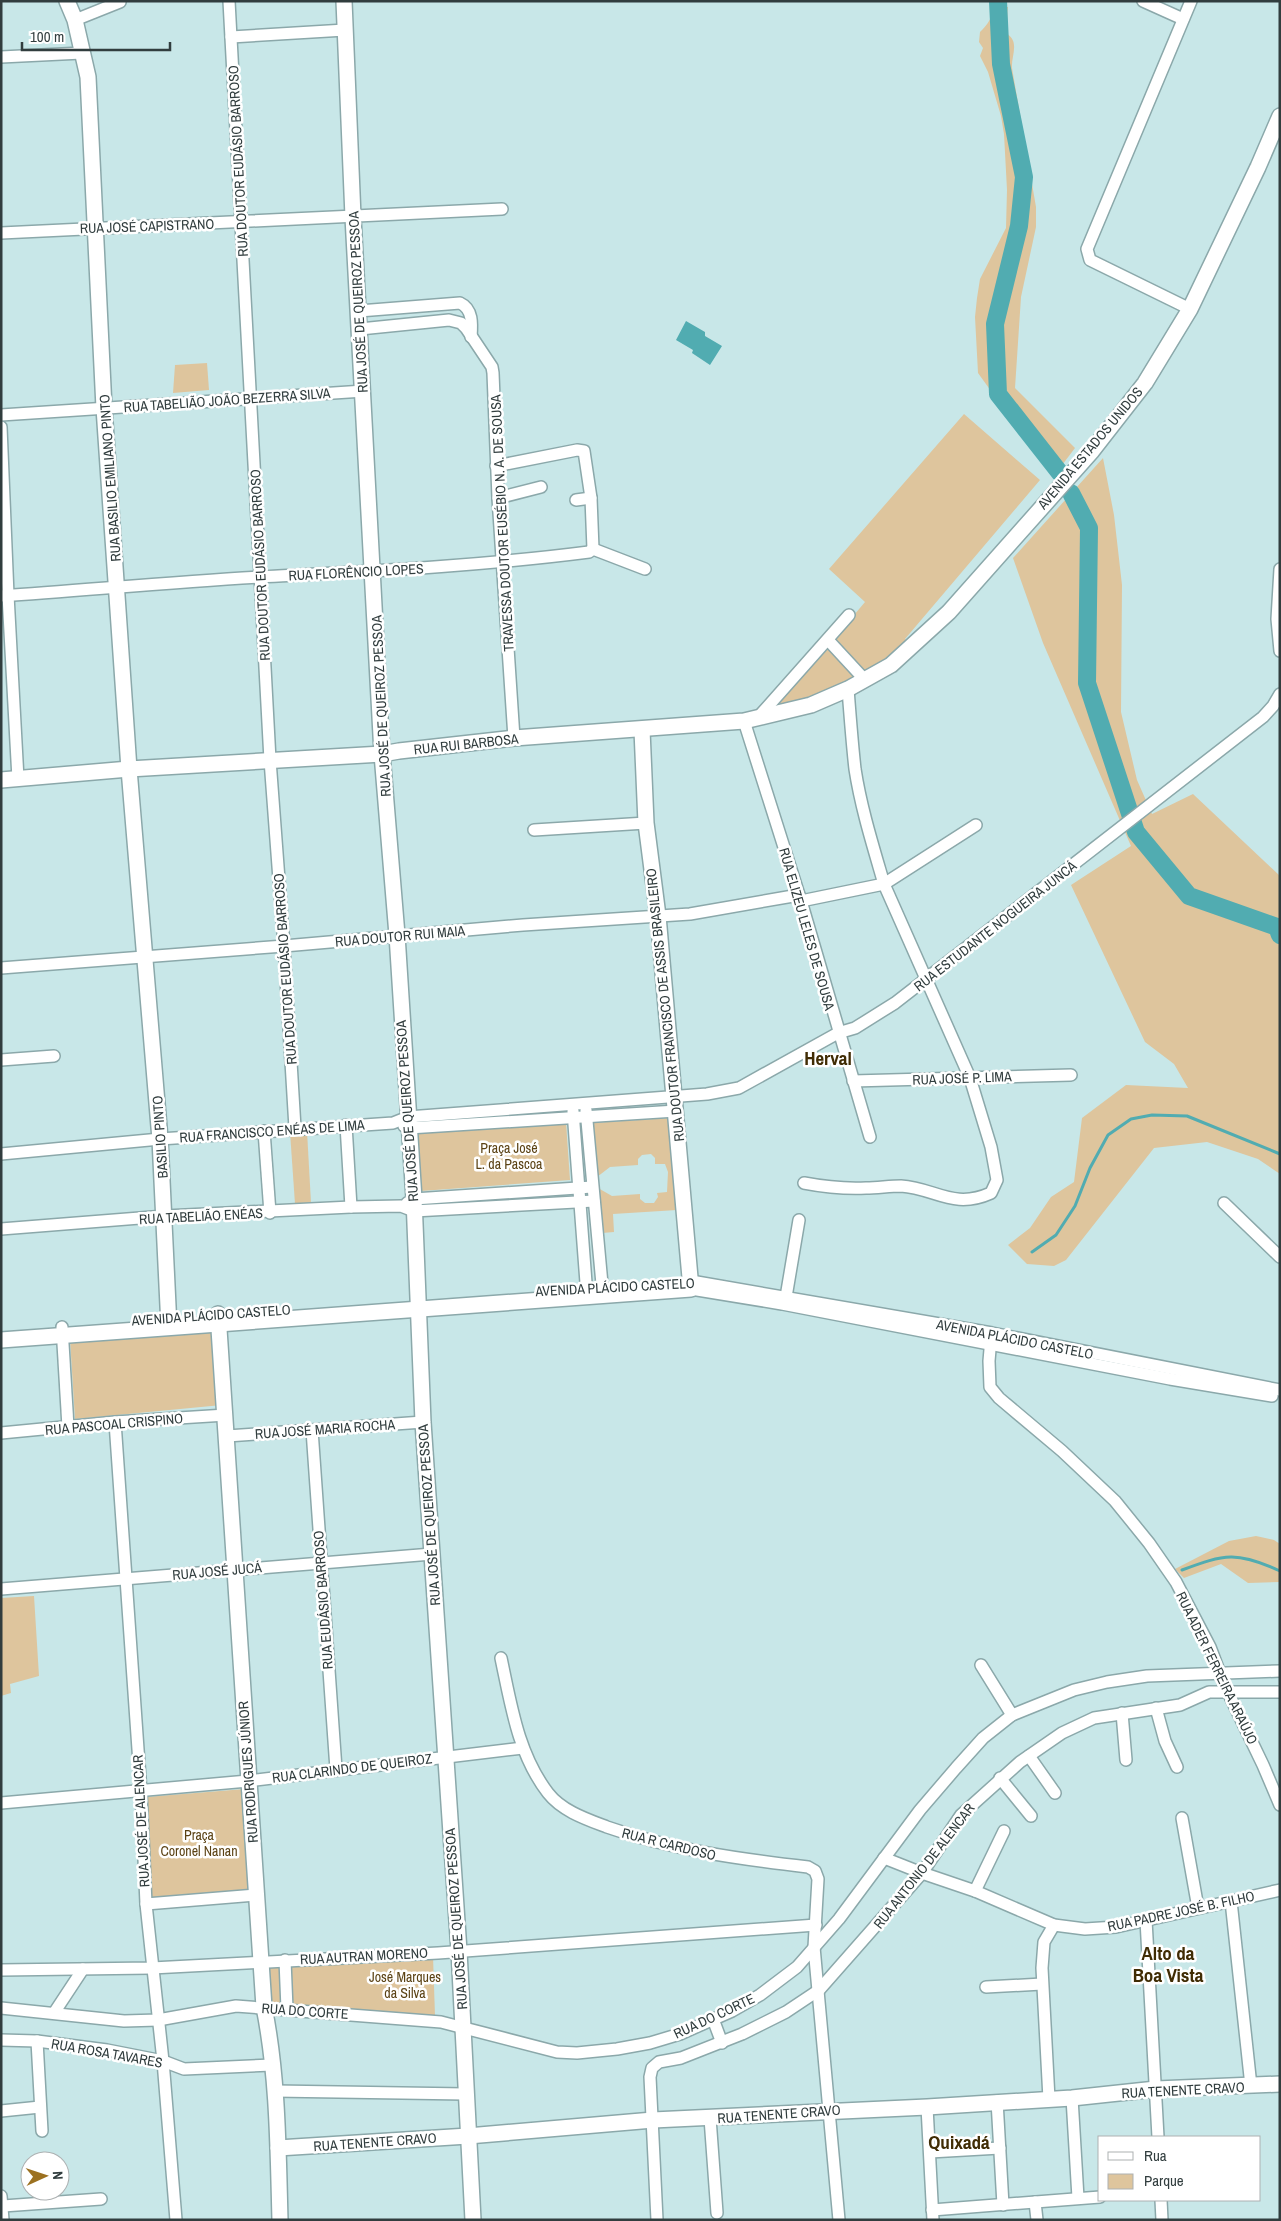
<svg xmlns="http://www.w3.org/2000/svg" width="1281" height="2221" font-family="'Archivo Narrow',sans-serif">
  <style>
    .green { fill: #dec59d }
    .water { fill: #51acb1 }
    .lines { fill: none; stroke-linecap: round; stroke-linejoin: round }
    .stream { stroke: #51acb1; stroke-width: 3 }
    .river { stroke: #51acb1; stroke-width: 18 }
    .minor-casing { stroke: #8ba8aa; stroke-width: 14 }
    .major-casing { stroke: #8ba8aa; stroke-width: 18 }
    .minor { stroke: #fff; stroke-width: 11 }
    .major { stroke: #fff; stroke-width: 15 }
    .labels { text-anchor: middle; stroke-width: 5; stroke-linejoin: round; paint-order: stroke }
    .street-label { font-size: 14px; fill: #313d3e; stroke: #fff }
    .park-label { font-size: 14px; fill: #5b4214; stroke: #fff }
    .district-label { font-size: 19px; font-weight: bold; fill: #402c04; stroke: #fff }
  </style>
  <rect width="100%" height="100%" fill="#c8e7e8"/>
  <!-- green -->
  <g class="green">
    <path d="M993,1H1003L1002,7H1008C1006,17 1009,25 1007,34C1020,42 1011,56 1012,68L1036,207V227L1021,297L1015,388L1075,448L1053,477L978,373L975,317L977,298L980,279L1006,228L1007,190L1004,134L1001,116L988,72L980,56L983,48L979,42L980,32C988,25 996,12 993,1Z"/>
    <path d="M207,363L209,390L173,393L175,365Z"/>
    <path d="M964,414L1040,480L905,639L908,642L886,661L865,675L833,640L865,602L829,569Z"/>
    <path d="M1103,458L1114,515L1122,585L1121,712L1137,780L1152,814L1193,794L1280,876V1174L1258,1159L1207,1142L1154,1148L1066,1260L1054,1266L1027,1264L1008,1245L1030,1228L1051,1197L1074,1182L1082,1118L1126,1085L1188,1088L1174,1064L1145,1042L1071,885L1131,846L1043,643L1013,558Z"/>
    <path d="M828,649L856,678L809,700L773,709Z"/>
    <path d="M671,1118L677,1210L613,1214L614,1232L602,1233L598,1188L612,1196L640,1194V1199L645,1203H654L658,1197L657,1193L667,1192L668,1172L665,1164H655V1158L651,1154L642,1155L638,1159V1165L610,1167L597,1177L592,1123Z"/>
    <path d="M566,1122L570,1180L421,1191L417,1133Z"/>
    <path d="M307,1131L311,1203L295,1204L290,1132Z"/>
    <path d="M216,1329L222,1405L75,1419L70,1339Z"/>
    <path d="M1256,1536L1274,1540L1280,1544V1582L1248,1583L1221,1564L1184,1578L1175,1569L1229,1541Z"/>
    <path d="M34,1596L39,1676L10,1684L11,1693L1,1696V1598Z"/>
    <path d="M245,1789L251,1889L152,1898L146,1797Z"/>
    <path d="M433,1956L435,2016L291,2006L290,1963Z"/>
    <path d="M281,1964L283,2005L272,2006L269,1965Z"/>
  </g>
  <!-- water -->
  <path class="water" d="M686,321L705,332V336L722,346L710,365L692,353L693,350L676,340Z"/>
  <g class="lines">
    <!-- stream -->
    <g class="stream">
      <path d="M1032,1252L1056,1235L1075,1206L1090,1168L1108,1135L1131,1119L1152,1115L1187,1116L1280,1154"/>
      <path d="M1182,1570C1225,1554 1237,1551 1280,1571"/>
    </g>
    <!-- river -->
    <g class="river">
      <path d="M998,1L1001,64L1024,177L1019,226L995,324L998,394L1060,473"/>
      <path d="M1071,493L1089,528L1087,683L1136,832L1189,896L1277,927L1280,935"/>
    </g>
    <!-- minor casing -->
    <g class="minor-casing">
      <g id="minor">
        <path d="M229,1L270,760L284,946L295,1128"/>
        <path d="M1143,1L1183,19"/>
        <path d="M75,20L120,2"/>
        <path d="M231,37L345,30"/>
        <path d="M1,57L82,53"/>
        <path d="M1,233L502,209"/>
        <path d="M1190,309L1090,260L1087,249L1191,1"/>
        <path d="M359,311L460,303C473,309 472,324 471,337"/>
        <path d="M360,329L449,320L461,323L466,328L492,367L493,373L498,498L514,738"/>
        <path d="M1,415L364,391"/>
        <path d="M1,427L8,595L18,779"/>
        <path d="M496,466L577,450L584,451L591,498L593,549"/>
        <path d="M498,498L541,487"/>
        <path d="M576,500L591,498"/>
        <path d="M1280,569L1277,619L1280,651"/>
        <path d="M1,596C88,590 174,582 261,577C371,571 480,566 589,552L593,549L645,569"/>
        <path d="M828,640L865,680"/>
        <path d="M760,718L762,713L849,615"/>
        <path d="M744,721L801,901L870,1137"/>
        <path d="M534,830L646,823"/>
        <path d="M801,901L884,884L976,825"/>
        <path d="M1,968L284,946L523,925L690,914L799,895"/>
        <path d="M1,1060L54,1056"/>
        <path d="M853,1081L1071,1075"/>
        <path d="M586,1110L603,1295"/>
        <path d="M573,1111L587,1296"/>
        <path d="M346,1125L351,1207"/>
        <path d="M404,1126L409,1128L676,1111"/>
        <path d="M264,1131L270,1213"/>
        <path d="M1,1154L160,1139L393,1123L408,1117L707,1094L739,1088L838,1033L855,1028L895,1003L1263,717L1273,706L1280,694"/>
        <path d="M804,1183C825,1187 845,1189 866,1188C878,1188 889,1186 901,1186C935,1188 953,1210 991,1193L997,1180L991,1147L970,1078L884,884C873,846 861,808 855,769C852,742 850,715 848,689"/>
        <path d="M407,1203L414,1199L592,1187"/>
        <path d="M1224,1203L1280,1257"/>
        <path d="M1,1229L165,1216L351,1207L401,1206L414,1211L594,1201"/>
        <path d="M691,1281L992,1333L1280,1390"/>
        <path d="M691,1289L782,1304L1170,1379L1272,1396"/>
        <path d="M786,1297L799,1220"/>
        <path d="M62,1327L68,1427"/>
        <path d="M991,1338L989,1361L990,1387L999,1398L1062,1451L1115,1501L1149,1543L1176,1582L1210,1647L1224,1684L1263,1765L1280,1805"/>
        <path d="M115,1422L141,1792L146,1904L163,2061L176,2220"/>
        <path d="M312,1430L336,1769"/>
        <path d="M1,1433L115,1422L226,1415"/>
        <path d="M227,1436L423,1422"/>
        <path d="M1,1589L432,1554"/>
        <path d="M501,1658C511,1705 518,1754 548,1793C562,1811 586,1819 607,1827C672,1850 739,1859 808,1867L815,1871L818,1879L814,1947L839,2220"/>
        <path d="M981,1665L1012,1715"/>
        <path d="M1156,1708L1165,1741L1177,1767"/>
        <path d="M1122,1713L1126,1760"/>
        <path d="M1029,1756L1055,1793"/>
        <path d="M1000,1778L1031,1816"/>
        <path d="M1,1803L248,1781L523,1748"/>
        <path d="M1182,1818L1198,1908"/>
        <path d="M884,1858L922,1873L975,1891L1054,1925L1085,1929L1116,1927L1280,1890"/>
        <path d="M975,1891L1004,1831"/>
        <path d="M1231,1901L1251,2086"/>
        <path d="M146,1904L256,1895"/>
        <path d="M1146,1920L1158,2137"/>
        <path d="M285,1960L287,2009"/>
        <path d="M1,1970L152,1968L438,1953L816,1925"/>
        <path d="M986,1987L1042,1984"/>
        <path d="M1,2008L124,2021L158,2020L236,2006L441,2022L557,2052L577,2053L617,2049L650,2043L680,2034L732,2011L760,1995L797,1967L839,1919L920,1810L956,1768L983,1738L1012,1715L1074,1690L1107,1682L1147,1676L1280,1671"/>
        <path d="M54,2013L83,1969"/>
        <path d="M713,2019L722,2043"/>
        <path d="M1,2040L37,2041L107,2050L163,2061L184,2069L272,2065"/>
        <path d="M37,2041L42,2131"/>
        <path d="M275,2091L465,2094"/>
        <path d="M1072,2098L1078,2198"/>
        <path d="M1049,2099L1042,1968L1044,1942L1054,1925"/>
        <path d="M997,2101L1003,2205"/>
        <path d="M927,2107L933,2220"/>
        <path d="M1,2111L40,2107"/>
        <path d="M710,2118L717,2213"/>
        <path d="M930,2152L1000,2148"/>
        <path d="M1,2196L3,2220"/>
        <path d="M1161,2200L1162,2220"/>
        <path d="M1035,2202L1037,2220"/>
        <path d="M3,2206L101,2199"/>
        <path d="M932,2210L1100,2197"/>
        <path d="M657,2220L650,2077L652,2068L659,2062L681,2058L742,2034L786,2012L819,1990L922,1873L961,1815L1020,1762L1062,1733L1094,1718L1180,1705L1209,1692H1280"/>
      </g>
    </g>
    <!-- major casing -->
    <g class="major-casing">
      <g id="major">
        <path d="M67,1L75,20L88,77L104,408L129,769L160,1139L169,1327"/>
        <path d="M344,1L353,217L382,754L397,935L414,1199L423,1422L459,1951L473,2220"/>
        <path d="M1,780L129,769L382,754L399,751L514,738L744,721L811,705L848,689L891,665L949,612L1092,451L1145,383L1190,309L1258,167L1280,116"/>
        <path d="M218,1314L264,2007C278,2077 278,2149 280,2220"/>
        <path d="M1,1340L691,1289L658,916L646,823L642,730"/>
        <path d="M278,2148L468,2136L653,2120L927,2107L1072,2098L1156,2089L1280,2084"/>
      </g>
    </g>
    <!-- minor -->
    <use href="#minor" class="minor"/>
    <!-- major -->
    <use href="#major" class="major"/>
  </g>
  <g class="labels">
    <!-- street labels -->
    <g class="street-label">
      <text transform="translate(238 161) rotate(-93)" y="5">RUA DOUTOR EUDÁSIO BARROSO</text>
      <text transform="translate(147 226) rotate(-2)" y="5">RUA JOSÉ CAPISTRANO</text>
      <text transform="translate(358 302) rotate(-93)" y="5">RUA JOSÉ DE QUEIROZ PESSOA</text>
      <text transform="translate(227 400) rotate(-4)" y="5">RUA TABELIÃO JOÃO BEZERRA SILVA</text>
      <text transform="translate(1090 448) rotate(-50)" y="5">AVENIDA ESTADOS UNIDOS</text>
      <text transform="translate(110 478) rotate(-94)" y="5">RUA BASILIO EMILIANO PINTO</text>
      <text transform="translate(502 523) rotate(-93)" y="5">TRAVESSA DOUTOR EUSÉBIO N. A. DE SOUSA</text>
      <text transform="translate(260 565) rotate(-93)" y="5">RUA DOUTOR EUDÁSIO BARROSO</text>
      <text transform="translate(356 572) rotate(-3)" y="5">RUA FLORÊNCIO LOPES</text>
      <text transform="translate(381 706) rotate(-93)" y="5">RUA JOSÉ DE QUEIROZ PESSOA</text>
      <text transform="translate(466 744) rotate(-6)" y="5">RUA RUI BARBOSA</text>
      <text transform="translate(995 926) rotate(-38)" y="5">RUA ESTUDANTE NOGUEIRA JUNCÁ</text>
      <text transform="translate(807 929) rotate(74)" y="5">RUA ELIZEU LELES DE SOUSA</text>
      <text transform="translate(400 936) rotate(-5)" y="5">RUA DOUTOR RUI MAIA</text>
      <text transform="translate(285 969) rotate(-94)" y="5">RUA DOUTOR EUDÁSIO BARROSO</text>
      <text transform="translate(665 1005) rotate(-96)" y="5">RUA DOUTOR FRANCISCO DE ASSIS BRASILEIRO</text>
      <text transform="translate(962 1078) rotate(-2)" y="5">RUA JOSÉ P. LIMA</text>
      <text transform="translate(407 1111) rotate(-94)" y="5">RUA JOSÉ DE QUEIROZ PESSOA</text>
      <text transform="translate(272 1131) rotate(-4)" y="5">RUA FRANCISCO ENÉAS DE LIMA</text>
      <text transform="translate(160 1137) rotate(-94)" y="5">BASILIO PINTO</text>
      <text transform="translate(201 1216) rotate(-3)" y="5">RUA TABELIÃO ENÉAS</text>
      <text transform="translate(615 1287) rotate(-3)" y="5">AVENIDA PLÁCIDO CASTELO</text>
      <text transform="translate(211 1315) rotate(-4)" y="5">AVENIDA PLÁCIDO CASTELO</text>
      <text transform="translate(1015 1339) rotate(11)" y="5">AVENIDA PLÁCIDO CASTELO</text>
      <text transform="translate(114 1424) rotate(-5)" y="5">RUA PASCOAL CRISPINO</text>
      <text transform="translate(325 1429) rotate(-4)" y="5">RUA JOSÉ MARIA ROCHA</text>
      <text transform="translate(429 1515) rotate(-94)" y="5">RUA JOSÉ DE QUEIROZ PESSOA</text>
      <text transform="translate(217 1571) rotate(-5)" y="5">RUA JOSÉ JUCÁ</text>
      <text transform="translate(323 1600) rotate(-94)" y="5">RUA EUDÁSIO BARROSO</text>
      <text transform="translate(1217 1668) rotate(64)" y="5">RUA ADER FERREIRA ARAÚJO</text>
      <text transform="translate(352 1768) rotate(-7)" y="5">RUA CLARINDO DE QUEIROZ</text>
      <text transform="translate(248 1772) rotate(-94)" y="5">RUA RODRIGUES JÚNIOR</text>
      <text transform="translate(141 1821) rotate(-93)" y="5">RUA JOSÉ DE ALENCAR</text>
      <text transform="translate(669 1844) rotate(14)" y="5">RUA R CARDOSO</text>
      <text transform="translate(924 1866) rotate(-52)" y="5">RUA ANTONIO DE ALENCAR</text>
      <text transform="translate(1181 1911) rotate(-12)" y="5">RUA PADRE JOSÉ B. FILHO</text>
      <text transform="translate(456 1919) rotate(-94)" y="5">RUA JOSÉ DE QUEIROZ PESSOA</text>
      <text transform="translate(364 1956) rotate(-3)" y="5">RUA AUTRAN MORENO</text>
      <text transform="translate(305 2011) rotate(4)" y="5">RUA DO CORTE</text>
      <text transform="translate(714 2016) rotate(-25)" y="5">RUA DO CORTE</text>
      <text transform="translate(107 2053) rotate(10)" y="5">RUA ROSA TAVARES</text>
      <text transform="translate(1183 2090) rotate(-3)" y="5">RUA TENENTE CRAVO</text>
      <text transform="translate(779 2114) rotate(-4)" y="5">RUA TENENTE CRAVO</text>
      <text transform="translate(375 2142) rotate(-4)" y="5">RUA TENENTE CRAVO</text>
    </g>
    <!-- park labels -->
    <g class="park-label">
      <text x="509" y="1153">Praça José<tspan x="509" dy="16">L. da Pascoa</tspan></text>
      <text x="199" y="1840">Praça<tspan x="199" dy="16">Coronel Nanan</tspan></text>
      <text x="405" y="1982">José Marques<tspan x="405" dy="16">da Silva</tspan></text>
    </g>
    <!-- district labels -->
    <g class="district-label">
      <text x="828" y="1065">Herval</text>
      <text x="1168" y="1960">Alto da<tspan x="1168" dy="22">Boa Vista</tspan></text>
      <text x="959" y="2149">Quixadá</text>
    </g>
  </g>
  <!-- border -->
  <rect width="1281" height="2221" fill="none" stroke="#313d3e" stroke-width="5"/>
  <!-- legend -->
  <rect x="1098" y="2136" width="162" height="65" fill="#ffffff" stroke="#adb1b2"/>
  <rect x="1108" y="2152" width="25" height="8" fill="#ffffff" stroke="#adb1b2"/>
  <text x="1144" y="2161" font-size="15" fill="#313d3e">Rua</text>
  <rect x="1108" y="2174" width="25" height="15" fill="#dec59d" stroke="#adb1b2"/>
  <text x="1144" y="2186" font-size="15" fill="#313d3e">Parque</text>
  <!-- north arrow -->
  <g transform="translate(45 2176) rotate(87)"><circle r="24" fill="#ffffff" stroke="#adb1b2"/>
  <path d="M0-4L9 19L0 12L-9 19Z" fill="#9c7120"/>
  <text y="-8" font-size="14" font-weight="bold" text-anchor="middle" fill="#313d3e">N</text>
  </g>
  <!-- scale -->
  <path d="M22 42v8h148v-8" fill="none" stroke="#313d3e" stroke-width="2.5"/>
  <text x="30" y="42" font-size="15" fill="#313d3e" stroke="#ffffff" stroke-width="4" paint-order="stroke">100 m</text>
</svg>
